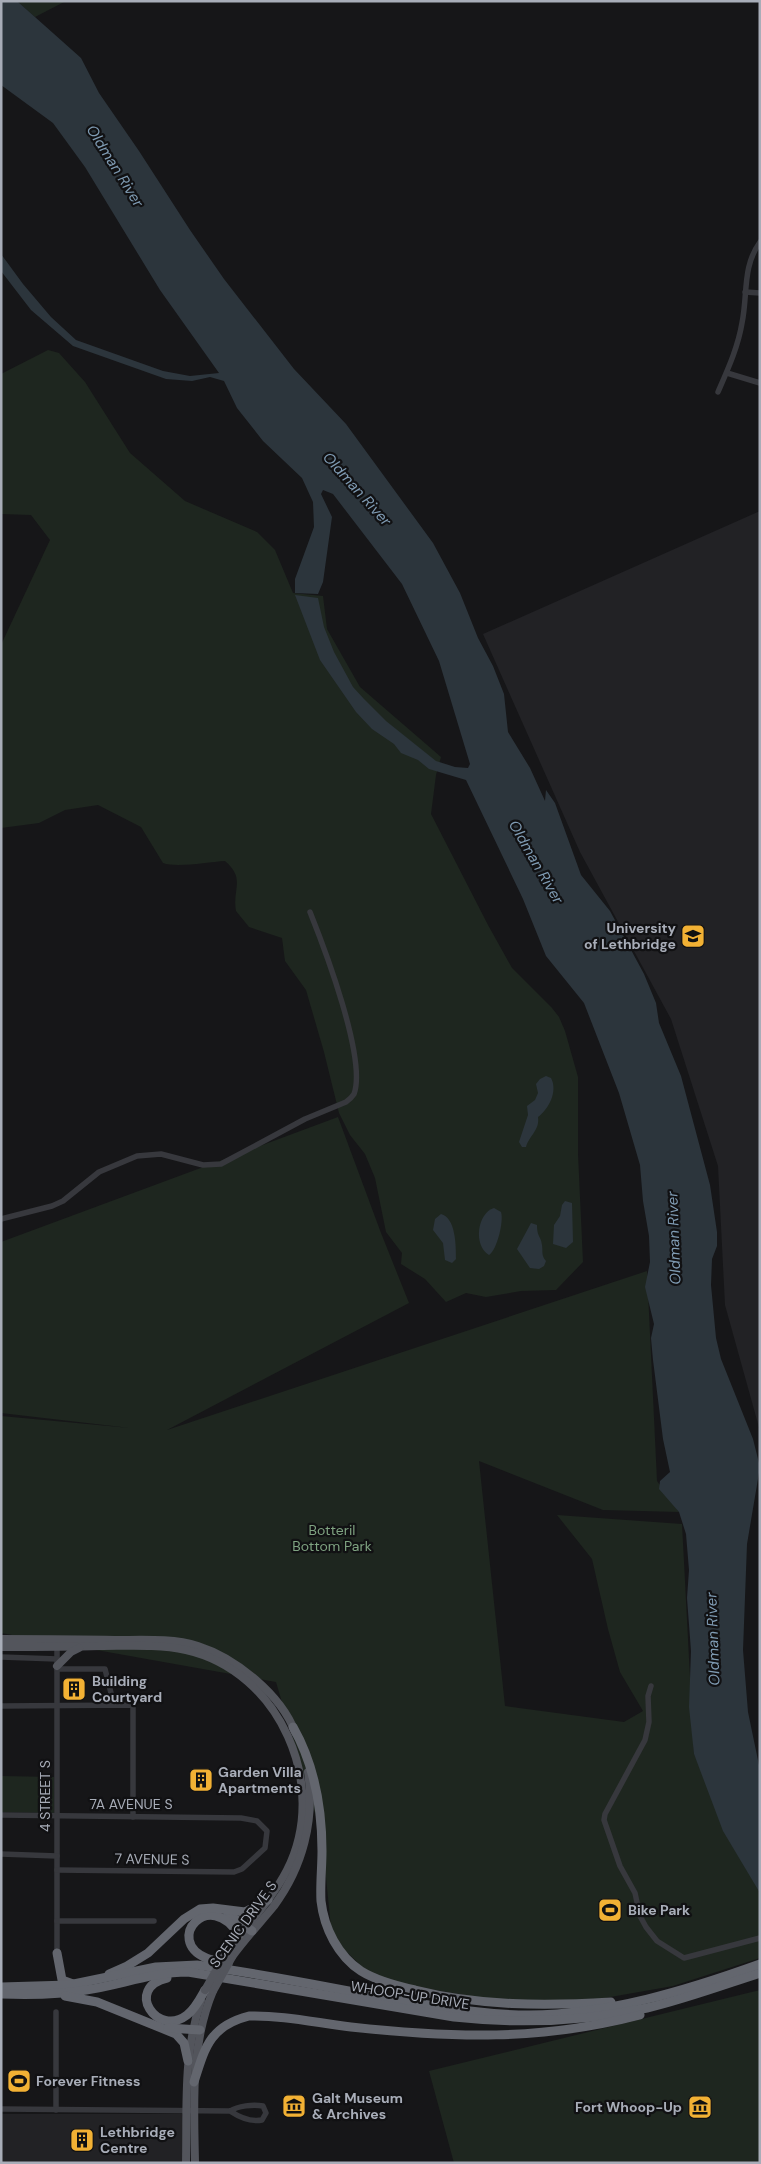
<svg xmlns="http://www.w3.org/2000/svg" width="761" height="2164" font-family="'DM Sans',sans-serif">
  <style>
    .built { fill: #222225 }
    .green { fill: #1e261f }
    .water { fill: #2c353c }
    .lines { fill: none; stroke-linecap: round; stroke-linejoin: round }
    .minor { stroke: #37383d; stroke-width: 5.5 }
    .major { stroke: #53555c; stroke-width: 8 }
    .highway { stroke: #63666e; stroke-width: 9 }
    .major-bridge { stroke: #53555c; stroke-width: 8 }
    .labels { text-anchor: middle; stroke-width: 4.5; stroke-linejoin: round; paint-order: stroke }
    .poi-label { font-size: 14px; font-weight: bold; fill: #a8adb8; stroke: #111113; text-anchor: start }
    .park-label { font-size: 14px; fill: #7fa381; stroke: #111113 }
    .street-label { font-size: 14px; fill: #a8adb8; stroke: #111113 }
    .water-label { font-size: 15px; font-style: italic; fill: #7f9bb3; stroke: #111113 }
  </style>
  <rect width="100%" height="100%" fill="#161618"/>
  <!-- built -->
  <g class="built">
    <path d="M760,511V1431L725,1305L718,1166L671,1019L580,852L483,634Z"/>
    <rect x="1" y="2114" width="181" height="49"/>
  </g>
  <!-- green -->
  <g class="green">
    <path d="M17,1H66L35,17Z"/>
    <path d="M48,350L59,353L85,382L130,453L185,501L257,532L275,550L293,593L323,596L327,629L360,687L441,757L436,775L431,814L488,925L512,968L552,1008L559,1017L565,1031L578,1077V1154L583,1262L556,1290L521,1291L486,1297L466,1293L446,1302L425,1279L401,1264L402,1253L386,1232L375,1178L365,1154L350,1135L339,1113L324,1052L306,990L285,961L282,938L249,927L236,911C232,889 246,879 225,861C208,862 177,868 163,863L141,827L98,805L65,810L39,823L1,828V645L50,540L31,515L1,514V374Z"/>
    <path d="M338,1117L381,1233L409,1303L167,1430L647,1271L657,1481L679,1512L603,1510L479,1461L505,1706L624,1722L643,1711L620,1672L608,1629L592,1559L557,1515L682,1524L694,1754L760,1891V1958L673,1986L599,1999L524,2005L435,1990L373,1977L332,1938L322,1837L276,1682L1,1633V1416L130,1428L1,1413V1242Z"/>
    <path d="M1,1776L54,1777V1813L1,1812Z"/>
    <path d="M760,1990V2163H454L429,2071Z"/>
  </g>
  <!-- water -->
  <g class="water">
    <path d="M1,1H17L81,58L99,93L139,151L190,230L224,279L294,369L346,424L433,543L460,593L478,638L493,666L504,694L508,732L530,768L545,801L546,790L555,803L581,875L610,911L644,974L656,1003L659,1023L681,1076L710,1185L717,1232V1246L712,1259L711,1285L716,1338L721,1359L753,1439L760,1467L747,1544L743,1650L748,1712L760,1770V1893L723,1831L694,1754L689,1707L691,1651L687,1598L689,1570L686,1534L679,1512L659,1489L660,1481L670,1472L663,1439L653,1360L651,1338L654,1324L645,1287L650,1262L649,1236L643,1201L640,1165L619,1093L584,1003L546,956L523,899L466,780L429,769L418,760L401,753L394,744L372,729L356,712L320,660L295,595L318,598L324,627L334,652L353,687L364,699L386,721L436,761L455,767L468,768L470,764L439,661L402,584L333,494L323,490L321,494L332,517L323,582L318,594L295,593V579L314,527L313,502L302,478L263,441L237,408L224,381L210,377L192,381L166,379L73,346L31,310L1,271V254L23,284L51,317L76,340L163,371L190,376L219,373L160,290L85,167L53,123L1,85Z"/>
    <path d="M546,1076L551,1078C558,1091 549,1109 538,1117C540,1130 529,1136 526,1147H522L519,1142L528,1115L527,1106L535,1100L538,1093L536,1084L540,1079Z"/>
    <path d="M565,1201L572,1203L573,1242L566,1248L553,1244L554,1225L560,1216L562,1205Z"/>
    <path d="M494,1208L501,1212C504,1221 497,1250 489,1255C473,1246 477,1213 494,1208Z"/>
    <path d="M441,1214C456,1218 456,1246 456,1259L452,1263L445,1260L443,1243L433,1230L435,1219Z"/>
    <path d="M531,1223L537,1225C537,1237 541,1236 542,1245C543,1252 541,1255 546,1261L544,1266L539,1269L530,1268L517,1249Z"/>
  </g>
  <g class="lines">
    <!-- minor -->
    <g class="minor">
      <path d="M745,292L760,293"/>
      <path d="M727,373L760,383"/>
      <path d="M718,392C728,369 738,347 742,323C748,294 742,267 760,242"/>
      <path d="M1,1219L52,1206L63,1201L99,1172L137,1156L161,1154L203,1165L221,1164L305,1119L346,1102C349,1100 352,1097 354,1094C367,1059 324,947 310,912"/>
      <path d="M57,1645V1953"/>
      <path d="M1,1657L57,1659"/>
      <path d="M57,1669H105L114,1705"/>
      <path d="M651,1686L648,1696L649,1722L645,1740L605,1814L604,1820L620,1866L635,1893L640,1916L646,1927L657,1941L684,1958L760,1938"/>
      <path d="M1,1706L133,1705V1817"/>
      <path d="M1,1815L241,1818L257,1821L267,1831L265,1848L242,1869L234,1872L57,1870"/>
      <path d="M1,1854L57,1856"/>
      <path d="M57,1921H154"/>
      <path d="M56,2012V2110"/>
      <path d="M1,2109L230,2111C238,2106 253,2104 263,2106L266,2113L262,2120C251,2122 239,2117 230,2111"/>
    </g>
    <!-- major -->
    <g class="major">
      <path d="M1,1639C39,1639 77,1639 115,1640C142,1640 173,1638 198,1646C236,1658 281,1695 295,1732"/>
      <path d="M1,1647C34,1647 67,1647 100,1646C128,1646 158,1644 186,1650C280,1671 330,1786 287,1870C271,1901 245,1927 225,1955"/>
      <path d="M57,1666L71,1652L79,1648"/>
      <path d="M232,1957C245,1939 260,1923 274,1906C303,1867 315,1820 308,1772"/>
      <path d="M186,2163C187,2108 183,2053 201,2001"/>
      <path d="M195,2163C194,2105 190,2046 213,1991"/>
    </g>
    <!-- highway -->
    <g class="highway">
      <path d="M293,1727C314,1764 322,1809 322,1851C322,1868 320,1884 321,1901C324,1928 338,1956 361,1971C377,1981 397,1986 415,1990C479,2006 545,2006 611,2002"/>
      <path d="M228,1914L252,1931"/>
      <path d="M57,1953L62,1980L73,1984"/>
      <path d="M228,1964C221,1962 213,1961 206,1958C164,1940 209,1887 239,1935"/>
      <path d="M109,1974L127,1966L148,1953L184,1919L200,1909L213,1908L245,1912L268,1900"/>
      <path d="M167,1978C124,1988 157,2038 187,2015C195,2009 200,1999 205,1990"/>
      <path d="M1,1987L69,1985L156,1967L197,1965C264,1974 331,1988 398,2000C441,2007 484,2015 529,2015C609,2014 685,1991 760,1964"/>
      <path d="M1,1994C30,1995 58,1995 86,1990C120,1985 153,1972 188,1972L454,2017C519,2024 582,2022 647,2008C685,1999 723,1985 760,1973"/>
      <path d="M65,1996L97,2002L176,2034L184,2043L188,2061"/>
      <path d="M168,2028L200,2030"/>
      <path d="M194,2082C205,2047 210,2026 249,2016C283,2015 317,2023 351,2027C452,2038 541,2041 640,2015"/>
    </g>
    <!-- major-bridge -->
    <g class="major-bridge">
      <path d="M205,1990L225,1955"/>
      <path d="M213,1991L232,1957"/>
    </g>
  </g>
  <!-- icons -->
  <defs>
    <g id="university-square" transform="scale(1.25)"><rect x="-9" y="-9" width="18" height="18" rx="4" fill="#f2b134" stroke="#111113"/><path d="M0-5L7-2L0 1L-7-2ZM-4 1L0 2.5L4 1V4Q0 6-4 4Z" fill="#111"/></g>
    <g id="building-square" transform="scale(1.25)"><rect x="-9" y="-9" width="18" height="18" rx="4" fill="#f2b134" stroke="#111113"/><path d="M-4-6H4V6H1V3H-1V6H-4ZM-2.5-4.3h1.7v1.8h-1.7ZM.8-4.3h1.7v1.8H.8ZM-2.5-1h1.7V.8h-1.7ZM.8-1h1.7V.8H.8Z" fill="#111"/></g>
    <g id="stadium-square" transform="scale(1.25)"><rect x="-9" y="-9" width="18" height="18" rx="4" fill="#f2b134" stroke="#111113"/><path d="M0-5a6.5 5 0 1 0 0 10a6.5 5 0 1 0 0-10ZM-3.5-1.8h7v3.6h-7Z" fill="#111"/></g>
    <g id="museum-square" transform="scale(1.25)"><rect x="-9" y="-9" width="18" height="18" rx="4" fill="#f2b134" stroke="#111113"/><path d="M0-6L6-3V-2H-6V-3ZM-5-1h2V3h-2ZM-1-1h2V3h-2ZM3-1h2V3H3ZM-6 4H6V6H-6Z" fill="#111"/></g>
  </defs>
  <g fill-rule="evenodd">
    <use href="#university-square" x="693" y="936"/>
    <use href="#building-square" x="74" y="1689"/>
    <use href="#building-square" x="201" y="1780"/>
    <use href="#stadium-square" x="610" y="1910"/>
    <use href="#stadium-square" x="19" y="2081"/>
    <use href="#museum-square" x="294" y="2106"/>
    <use href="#museum-square" x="700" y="2107"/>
    <use href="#building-square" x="82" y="2140"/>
  </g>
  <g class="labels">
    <!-- poi labels -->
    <g class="poi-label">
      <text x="676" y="933" text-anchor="end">University<tspan x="676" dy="16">of Lethbridge</tspan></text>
      <text x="92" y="1686">Building<tspan x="92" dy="16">Courtyard</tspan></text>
      <text x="218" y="1777">Garden Villa<tspan x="218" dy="16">Apartments</tspan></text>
      <text x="628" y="1915">Bike Park</text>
      <text x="36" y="2086">Forever Fitness</text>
      <text x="312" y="2103">Galt Museum<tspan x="312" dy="16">&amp; Archives</tspan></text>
      <text x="682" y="2112" text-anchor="end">Fort Whoop-Up</text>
      <text x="100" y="2137">Lethbridge<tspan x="100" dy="16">Centre</tspan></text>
    </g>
    <!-- park labels -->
    <g class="park-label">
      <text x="332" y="1535">Botteril<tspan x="332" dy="16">Bottom Park</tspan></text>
    </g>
    <!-- street labels -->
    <g class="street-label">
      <text transform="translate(45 1796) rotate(-90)" y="5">4 STREET S</text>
      <text x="131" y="1809">7A AVENUE S</text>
      <text transform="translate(152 1859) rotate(1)" y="5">7 AVENUE S</text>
      <text transform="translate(243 1924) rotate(-54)" y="5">SCENIC DRIVE S</text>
      <text transform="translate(410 1995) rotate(9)" y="5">WHOOP-UP DRIVE</text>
    </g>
    <!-- water labels -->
    <g class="water-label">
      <text transform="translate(115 166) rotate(58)" y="5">Oldman River</text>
      <text transform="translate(357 489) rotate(48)" y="5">Oldman River</text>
      <text transform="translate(536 862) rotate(60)" y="5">Oldman River</text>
      <text transform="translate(674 1238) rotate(-92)" y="5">Oldman River</text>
      <text transform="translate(713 1639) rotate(-92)" y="5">Oldman River</text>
    </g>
  </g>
  <!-- border -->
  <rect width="761" height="2164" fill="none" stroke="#a8adb8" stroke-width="5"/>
</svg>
